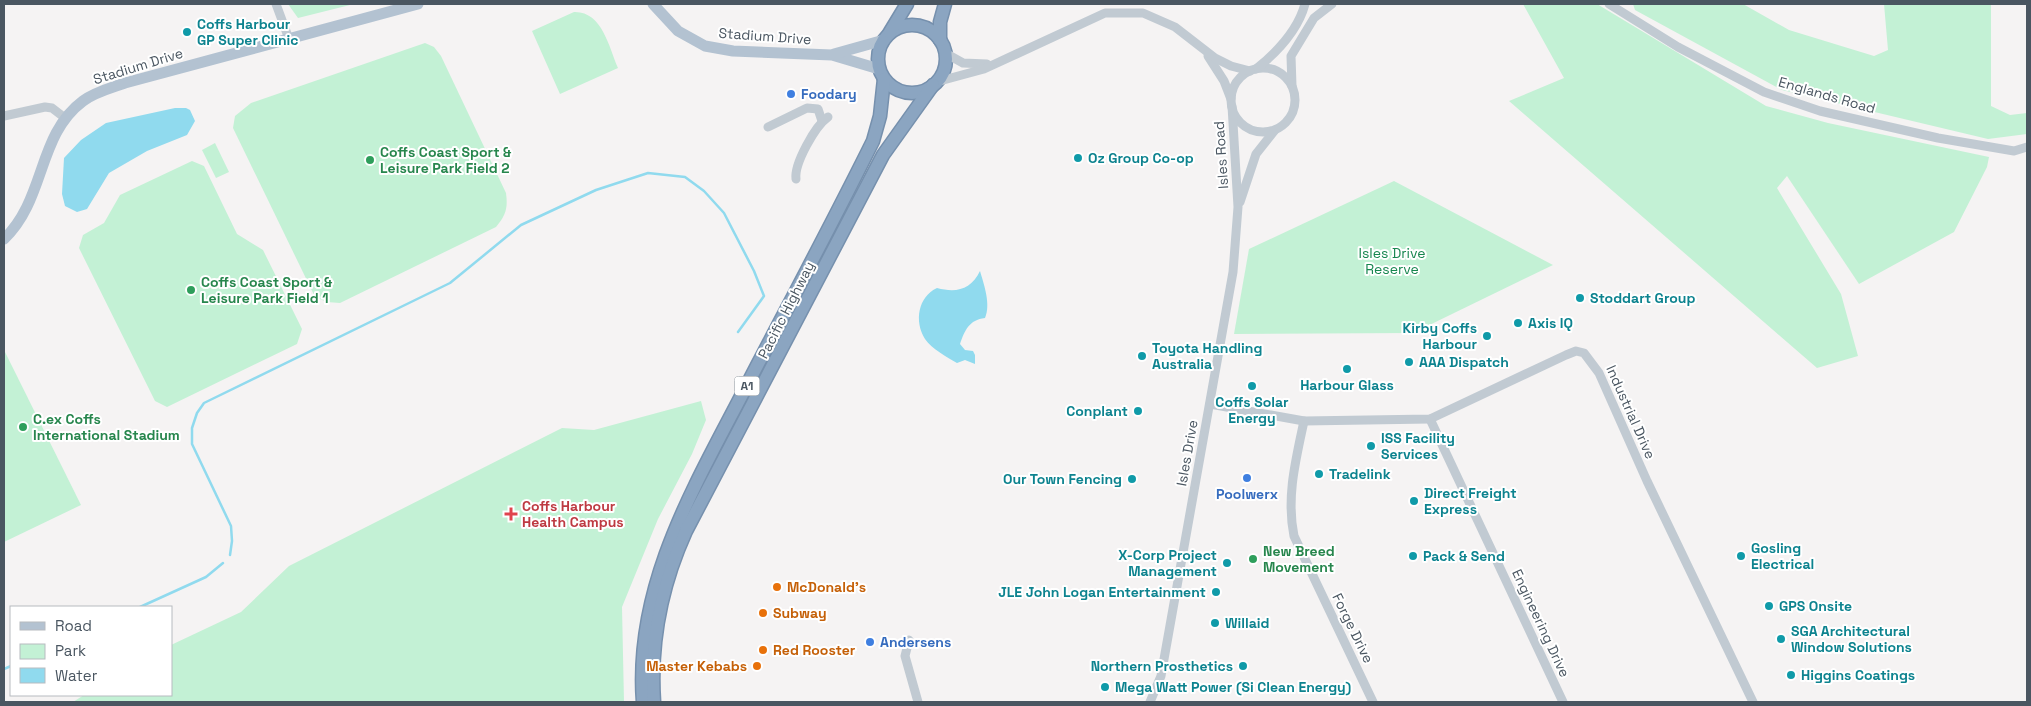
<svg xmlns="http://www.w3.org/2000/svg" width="2031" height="706" font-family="'Space Grotesk',sans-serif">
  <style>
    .green { fill: #c3f1d5 }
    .water { fill: #90daee }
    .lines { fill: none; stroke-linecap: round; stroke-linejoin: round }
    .stream { stroke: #90daee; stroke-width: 2.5 }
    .highway-casing { stroke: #7690ad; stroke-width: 15 }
    .minor { stroke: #c1cad2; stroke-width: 9 }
    .major { stroke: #b3c2d1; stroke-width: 11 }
    .highway { stroke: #8ba5c1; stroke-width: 12 }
    .culture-dot { fill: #0f9aa8; stroke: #fff; stroke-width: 2 }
    .shop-dot { fill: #3f7fe0; stroke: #fff; stroke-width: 2 }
    .leisure-dot { fill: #2e9e5b; stroke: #fff; stroke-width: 2 }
    .health-dot { fill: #e0444e; stroke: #fff; stroke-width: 2 }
    .food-dot { fill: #e8710a; stroke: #fff; stroke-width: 2 }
    .labels { text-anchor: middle; stroke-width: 4; stroke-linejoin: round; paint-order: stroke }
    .shield { fill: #fff; stroke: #808990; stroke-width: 1 }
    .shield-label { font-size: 12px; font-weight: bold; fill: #4a5661 }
    .culture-label { font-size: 14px; font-weight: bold; fill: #0d838f; stroke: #fff; text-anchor: start }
    .street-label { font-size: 14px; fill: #4a5661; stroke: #fff }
    .shop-label { font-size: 14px; font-weight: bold; fill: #366cbe; stroke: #fff; text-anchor: start }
    .leisure-label { font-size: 14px; font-weight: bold; fill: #27864d; stroke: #fff; text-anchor: start }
    .park-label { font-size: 14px; fill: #17864f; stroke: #fff }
    .health-label { font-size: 14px; font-weight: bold; fill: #be3a42; stroke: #fff; text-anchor: start }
    .food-label { font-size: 14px; font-weight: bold; fill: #c56008; stroke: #fff; text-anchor: start }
  </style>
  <rect width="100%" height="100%" fill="#f5f3f3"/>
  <!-- green -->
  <g class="green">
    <path d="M288,4H354L298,18Z"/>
    <path d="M1523,4H1597L1766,106L1828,123L1989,157L1987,167L1954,232L1859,284L1787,176L1777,188L1841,294L1858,356L1817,368L1509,101L1564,78Z"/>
    <path d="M1633,4H1743L1789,30L1874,56L1888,50L1884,4H1991V106L2010,115L2027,113V134L1988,139L1782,90L1635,10Z"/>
    <path d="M574,12C602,11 609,47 618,68L560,94L532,31Z"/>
    <path d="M425,43L434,47L441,56L506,193C508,208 506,215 496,227L340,303L327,302L315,297L233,128L235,116L251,103Z"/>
    <path d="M215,143L229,172L216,178L202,150Z"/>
    <path d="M192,161L204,166L237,234L263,250L302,329L297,344L167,407L155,401L79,248L83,235L104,223L120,195Z"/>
    <path d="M1394,181L1553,265L1413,333L1234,334L1249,249Z"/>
    <path d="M4,350L81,505L4,542Z"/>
    <path d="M701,401L706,420L692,454L658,519L622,607L624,702H73L84,695H171V645L241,612L289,566L562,428L594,430Z"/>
  </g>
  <!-- water -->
  <g class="water">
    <path d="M175,108H186L190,110L195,121L187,135L147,151L109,173L87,209L77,212L65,206L62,194L64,158L81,140L106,123Z"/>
    <path d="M980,271C984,285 991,304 985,318C969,320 965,330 960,344L965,350L973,351L975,355V364L965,360L957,363C947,357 932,349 925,339C914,321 918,297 937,288C956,293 971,290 980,271Z"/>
  </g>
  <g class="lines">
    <!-- stream -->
    <g class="stream">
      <path d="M230,555L232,541L231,526L192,444V428L197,413L204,403L450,283L521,225L596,190L648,173L685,177L704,191L724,213L754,271L764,296L738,332"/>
      <path d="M140,607L206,577L223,563"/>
      <path d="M4,669L11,666"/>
    </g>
    <!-- highway casing -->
    <g class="highway-casing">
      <g id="highway">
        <circle cx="912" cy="59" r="34"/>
        <path d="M890,32L907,4"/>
        <path d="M940,40V22L945,4"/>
        <path d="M643,702C634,584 696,484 748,383C790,302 833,222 873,141L880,116L884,79"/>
        <path d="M654,702C650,643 661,586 686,531L883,155L933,85"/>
      </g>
    </g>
    <!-- minor -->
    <g class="minor">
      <path d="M276,4L289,39"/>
      <path d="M1609,4L1678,47L1764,92L1820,111L1938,138L2014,151L2027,147"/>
      <path d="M945,53L963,63L987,64"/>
      <path d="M1208,56L1224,81L1231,99"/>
      <circle cx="1263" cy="100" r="32"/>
      <path d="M1256,69C1276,53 1298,30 1305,4"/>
      <path d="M936,82L984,69L1105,13H1143L1175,27L1215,58L1231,66L1250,71"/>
      <path d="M1292,86L1291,56L1314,18L1332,4"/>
      <path d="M4,116L45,107L52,108L65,118"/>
      <path d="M768,127L807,108L818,109L822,121"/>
      <path d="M796,179C794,164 815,126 828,117"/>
      <path d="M1240,202L1256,154L1275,130"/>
      <path d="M1210,404L1304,421L1430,419L1566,355L1576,351L1584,353L1599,373L1647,481L1753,702"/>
      <path d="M1430,419L1563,702"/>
      <path d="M1304,421C1296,459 1286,497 1294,536L1373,702"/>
      <path d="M909,640L905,656L918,702"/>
      <path d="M1150,702L1161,676L1233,272L1238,207L1232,106"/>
    </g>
    <!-- major -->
    <g class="major">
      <path d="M653,4L678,31L705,46L733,51L832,55L879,69"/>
      <path d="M834,54L884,40"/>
      <path d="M4,239C46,199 37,135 83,101C95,92 111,88 125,83L418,4"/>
    </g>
    <!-- highway -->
    <use href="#highway" class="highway"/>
  </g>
  <!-- markers -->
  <g class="culture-dot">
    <circle cx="187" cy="32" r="5"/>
    <circle cx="1078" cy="158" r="5"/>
    <circle cx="1580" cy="298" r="5"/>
    <circle cx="1518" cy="323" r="5"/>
    <circle cx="1487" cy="336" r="5"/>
    <circle cx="1142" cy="356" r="5"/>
    <circle cx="1409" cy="362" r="5"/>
    <circle cx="1347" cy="369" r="5"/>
    <circle cx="1252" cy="386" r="5"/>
    <circle cx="1138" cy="411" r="5"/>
    <circle cx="1371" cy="446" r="5"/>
    <circle cx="1319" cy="474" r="5"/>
    <circle cx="1132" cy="479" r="5"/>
    <circle cx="1414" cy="501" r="5"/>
    <circle cx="1413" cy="556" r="5"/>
    <circle cx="1741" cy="556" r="5"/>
    <circle cx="1227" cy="563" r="5"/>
    <circle cx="1216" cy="592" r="5"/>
    <circle cx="1769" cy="606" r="5"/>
    <circle cx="1215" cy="623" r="5"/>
    <circle cx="1781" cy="639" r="5"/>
    <circle cx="1243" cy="666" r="5"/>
    <circle cx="1791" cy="675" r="5"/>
    <circle cx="1105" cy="687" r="5"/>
  </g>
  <g class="shop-dot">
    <circle cx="791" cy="94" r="5"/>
    <circle cx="1247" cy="478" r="5"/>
    <circle cx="870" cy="642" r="5"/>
  </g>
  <g class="leisure-dot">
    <circle cx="370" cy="160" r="5"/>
    <circle cx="191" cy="290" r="5"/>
    <circle cx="23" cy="427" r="5"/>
    <circle cx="1253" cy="559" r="5"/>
  </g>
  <path class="health-dot" d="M508.5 506.5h5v5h5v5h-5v5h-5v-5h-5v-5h5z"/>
  <g class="food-dot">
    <circle cx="777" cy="587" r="5"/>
    <circle cx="763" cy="613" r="5"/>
    <circle cx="763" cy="650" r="5"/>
    <circle cx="757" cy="666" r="5"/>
  </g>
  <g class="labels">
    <!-- shield labels -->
    <rect class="shield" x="734.5" y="376.5" width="25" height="19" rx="4"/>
    <g class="shield-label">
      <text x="747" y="390">A1</text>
    </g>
    <!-- culture labels -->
    <g class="culture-label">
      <text x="197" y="29">Coffs Harbour<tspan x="197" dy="16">GP Super Clinic</tspan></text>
      <text x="1088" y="163">Oz Group Co-op</text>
      <text x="1590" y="303">Stoddart Group</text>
      <text x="1528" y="328">Axis IQ</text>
      <text x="1477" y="333" text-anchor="end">Kirby Coffs<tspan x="1477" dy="16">Harbour</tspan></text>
      <text x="1152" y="353">Toyota Handling<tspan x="1152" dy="16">Australia</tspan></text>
      <text x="1419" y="367">AAA Dispatch</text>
      <text x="1347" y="390" text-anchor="middle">Harbour Glass</text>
      <text x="1252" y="407" text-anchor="middle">Coffs Solar<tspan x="1252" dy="16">Energy</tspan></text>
      <text x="1128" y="416" text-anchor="end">Conplant</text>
      <text x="1381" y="443">ISS Facility<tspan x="1381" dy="16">Services</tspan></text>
      <text x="1329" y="479">Tradelink</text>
      <text x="1122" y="484" text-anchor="end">Our Town Fencing</text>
      <text x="1424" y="498">Direct Freight<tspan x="1424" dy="16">Express</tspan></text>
      <text x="1751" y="553">Gosling<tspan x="1751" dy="16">Electrical</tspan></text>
      <text x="1217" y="560" text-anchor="end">X-Corp Project<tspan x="1217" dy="16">Management</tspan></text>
      <text x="1423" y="561">Pack &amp; Send</text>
      <text x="1206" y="597" text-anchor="end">JLE John Logan Entertainment</text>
      <text x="1779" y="611">GPS Onsite</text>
      <text x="1225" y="628">Willaid</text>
      <text x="1791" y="636">SGA Architectural<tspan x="1791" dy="16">Window Solutions</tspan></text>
      <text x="1233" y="671" text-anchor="end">Northern Prosthetics</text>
      <text x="1801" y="680">Higgins Coatings</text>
      <text x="1115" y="692">Mega Watt Power (Si Clean Energy)</text>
    </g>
    <!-- street labels -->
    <g class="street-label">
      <text transform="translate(765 36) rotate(4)" y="5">Stadium Drive</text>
      <text transform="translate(138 66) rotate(-17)" y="5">Stadium Drive</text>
      <text transform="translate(1827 95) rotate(16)" y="5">Englands Road</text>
      <text transform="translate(1221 155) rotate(-94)" y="5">Isles Road</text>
      <text transform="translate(786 310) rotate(-63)" y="5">Pacific Highway</text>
      <text transform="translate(1631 412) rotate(66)" y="5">Industrial Drive</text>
      <text transform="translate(1187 453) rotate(-80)" y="5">Isles Drive</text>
      <text transform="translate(1541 623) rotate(65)" y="5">Engineering Drive</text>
      <text transform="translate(1353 628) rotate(64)" y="5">Forge Drive</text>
    </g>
    <!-- shop labels -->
    <g class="shop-label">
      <text x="801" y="99">Foodary</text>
      <text x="1247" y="499" text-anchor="middle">Poolwerx</text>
      <text x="880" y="647">Andersens</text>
    </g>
    <!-- leisure labels -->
    <g class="leisure-label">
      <text x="380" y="157">Coffs Coast Sport &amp;<tspan x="380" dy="16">Leisure Park Field 2</tspan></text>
      <text x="201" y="287">Coffs Coast Sport &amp;<tspan x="201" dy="16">Leisure Park Field 1</tspan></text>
      <text x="33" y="424">C.ex Coffs<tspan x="33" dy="16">International Stadium</tspan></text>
      <text x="1263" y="556">New Breed<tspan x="1263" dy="16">Movement</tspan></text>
    </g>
    <!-- park labels -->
    <g class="park-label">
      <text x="1392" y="258">Isles Drive<tspan x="1392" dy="16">Reserve</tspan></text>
    </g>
    <!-- health labels -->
    <g class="health-label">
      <text x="522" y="511">Coffs Harbour<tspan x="522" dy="16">Health Campus</tspan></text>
    </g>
    <!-- food labels -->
    <g class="food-label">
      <text x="787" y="592">McDonald's</text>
      <text x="773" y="618">Subway</text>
      <text x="773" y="655">Red Rooster</text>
      <text x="747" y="671" text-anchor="end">Master Kebabs</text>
    </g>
  </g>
  <!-- border -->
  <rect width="2031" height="706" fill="none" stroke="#4a5661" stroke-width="10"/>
  <!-- legend -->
  <rect x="10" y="606" width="162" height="90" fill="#ffffff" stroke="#b7bbc0"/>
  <rect x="20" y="622" width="25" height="8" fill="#b3c2d1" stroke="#b7bbc0"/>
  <text x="55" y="631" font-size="15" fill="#4a5661">Road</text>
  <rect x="20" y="644" width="25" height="15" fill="#c3f1d5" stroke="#b7bbc0"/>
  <text x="55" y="656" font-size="15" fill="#4a5661">Park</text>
  <rect x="20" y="668" width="25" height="15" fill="#90daee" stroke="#b7bbc0"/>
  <text x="55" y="681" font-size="15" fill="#4a5661">Water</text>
</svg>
